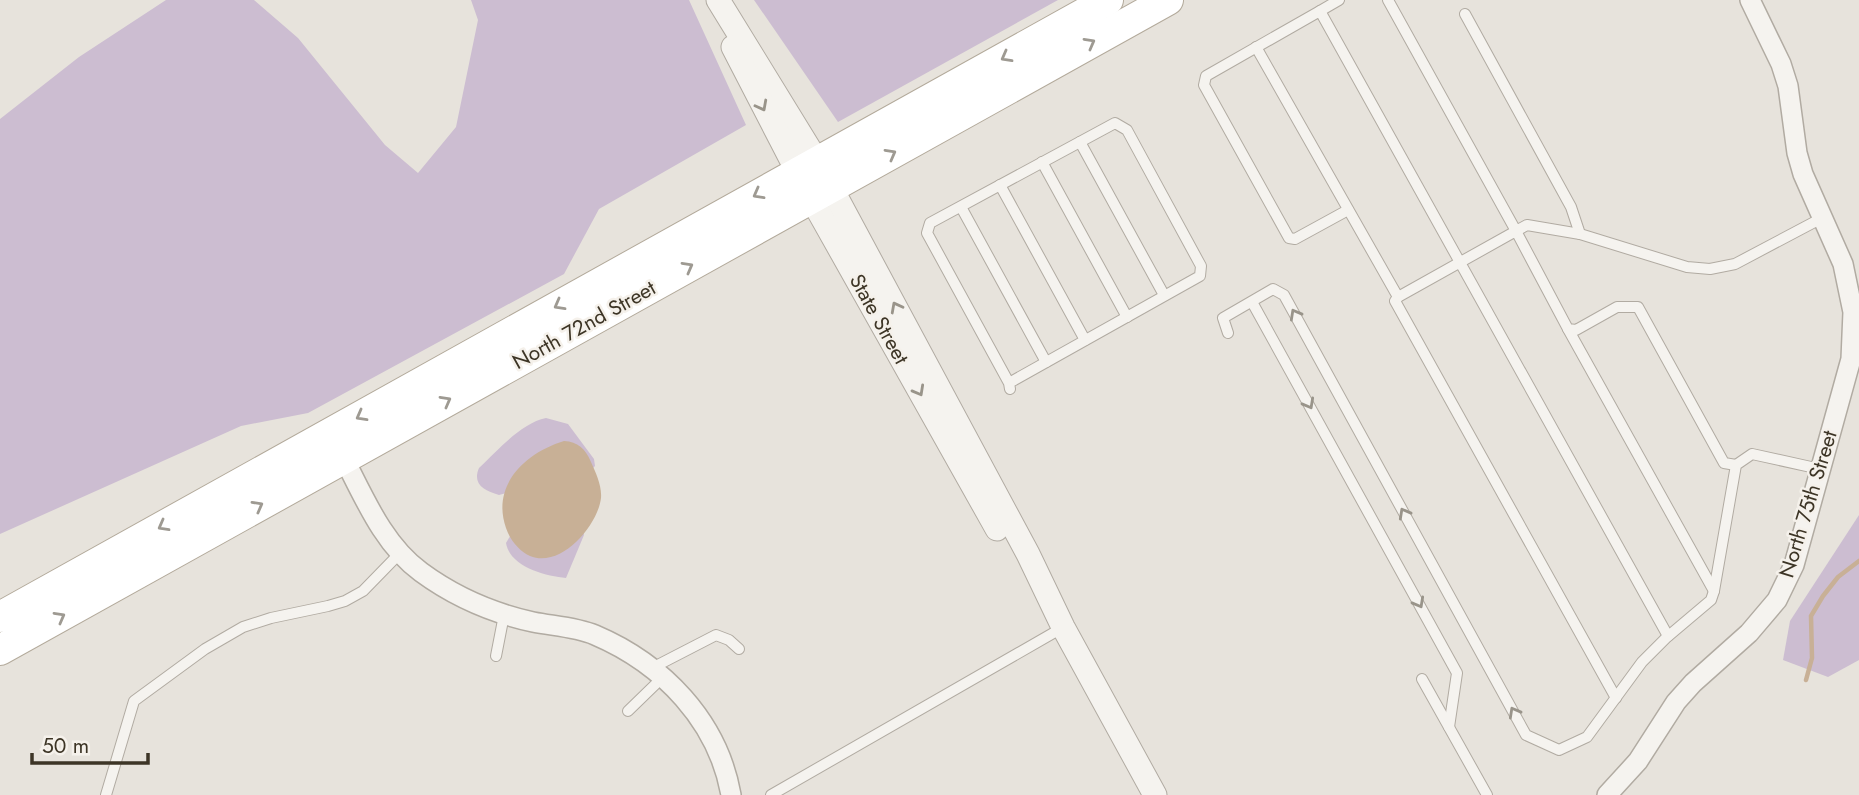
<svg xmlns="http://www.w3.org/2000/svg" width="1859" height="795" font-family="Jost,sans-serif">
  <style>
    .green { fill: #ccbdd1 }
    .water { fill: #c8b096 }
    .lines { fill: none; stroke-linecap: round; stroke-linejoin: round }
    .stream { stroke: #c8b096; stroke-width: 4.5 }
    .service-casing { stroke: #b1aba2; stroke-width: 12 }
    .minor-casing { stroke: #b1aba2; stroke-width: 22 }
    .tertiary-casing { stroke: #b1aba2; stroke-width: 25 }
    .primary-casing { stroke: #b3aa9b; stroke-width: 32 }
    .service { stroke: #f5f3ef; stroke-width: 10 }
    .minor { stroke: #f5f3ef; stroke-width: 19 }
    .tertiary { stroke: #f5f3ef; stroke-width: 23 }
    .primary { stroke: #fff; stroke-width: 30 }
    .oneway { stroke: #9e9a92 }
    .oneway2 { stroke: #99948a }
    .labels { text-anchor: middle; stroke-width: 5; stroke-linejoin: round; paint-order: stroke }
    .street-label { font-size: 21px; fill: #3d3526; stroke: #f5f1eb }
  </style>
  <rect width="100%" height="100%" fill="#e7e3dc"/>
  <!-- green -->
  <g class="green">
    <path d="M166,0H254L298,38L385,145L418,173L456,127L478,20L471,0H689L746,125L599,209L564,274L308,413L241,426L0,534V119L79,57Z"/>
    <path d="M754,0H1058L838,122Z"/>
    <path d="M546,418L568,424L594,459L595,466L591,470L499,495C484,491 472,484 479,468C497,451 521,423 546,418Z"/>
    <path d="M1859,515V660L1828,677L1783,660L1790,621Z"/>
    <path d="M582,527L584,535L566,578C545,576 510,567 506,543L512,533Z"/>
  </g>
  <!-- water -->
  <path class="water" d="M564,441C578,442 585,448 591,462C596,473 602,486 601,498C598,525 561,569 530,556C519,551 510,540 506,528C491,485 525,453 564,441Z"/>
  <g class="lines">
    <!-- stream -->
    <path class="stream" d="M1806,680L1812,658L1811,616L1823,596L1838,577L1859,561"/>
    <!-- service casing -->
    <g class="service-casing">
      <g id="service">
        <path d="M1388,0L1516,231L1527,225L1580,234L1687,267L1710,269L1735,264L1822,218"/>
        <path d="M1320,11L1339,0"/>
        <path d="M1465,14L1571,207L1580,234"/>
        <path d="M1256,47L1398,297"/>
        <path d="M1080,142L1164,295"/>
        <path d="M1042,162L1127,317"/>
        <path d="M1000,185L1085,340"/>
        <path d="M961,207L1046,362"/>
        <path d="M1348,210L1295,239L1289,238L1204,85L1206,76L1320,11L1668,636"/>
        <path d="M1252,302L1457,673L1449,727"/>
        <path d="M1568,329L1714,591"/>
        <path d="M1228,333L1223,318L1273,289L1284,295L1526,735L1559,750L1587,737L1642,662L1666,638L1711,600L1714,591L1736,465L1752,454L1820,469"/>
        <path d="M1009,383L927,233L930,223L1115,123L1127,130L1201,266L1200,276L1009,383L1010,389"/>
        <path d="M496,656L504,615"/>
        <path d="M652,668L716,635L729,640L739,649"/>
        <path d="M1422,679L1487,795"/>
        <path d="M1616,698L1395,301L1398,297L1516,231L1568,329L1576,330L1617,307H1638L1724,463L1736,465"/>
        <path d="M628,711L663,677"/>
        <path d="M106,795L134,701L205,649L243,627L271,618L328,606L345,601L363,591L401,552"/>
        <path d="M771,795L1062,628"/>
      </g>
    </g>
    <!-- minor casing -->
    <g class="minor-casing">
      <g id="minor">
        <path d="M339,449C362,492 381,543 421,572C455,597 492,613 533,622C553,626 576,627 595,635C663,664 718,721 731,795"/>
        <path d="M1607,795L1638,761L1676,702L1693,683L1749,633L1777,600L1794,565L1851,359L1853,312L1843,264L1803,174L1797,153L1788,86L1781,64L1750,0"/>
      </g>
    </g>
    <!-- tertiary casing -->
    <g class="tertiary-casing">
      <g id="tertiary">
        <path d="M718,0L817,161L1028,554L1063,627L1155,795"/>
        <path d="M733,47L811,198L997,529"/>
      </g>
    </g>
    <!-- primary casing -->
    <g class="primary-casing">
      <g id="primary">
        <path d="M0,617L1108,0"/>
        <path d="M0,650L1168,0"/>
      </g>
    </g>
    <!-- service -->
    <use href="#service" class="service"/>
    <!-- minor -->
    <use href="#minor" class="minor"/>
    <!-- tertiary -->
    <use href="#tertiary" class="tertiary"/>
    <!-- primary -->
    <use href="#primary" class="primary"/>
  </g>
  <!-- one-way arrows -->
  <defs><path id="oneway-chevron" d="M-2-3.5L2.5 0L-2 3.5" fill="none" stroke-width="1.6" stroke-linecap="round" stroke-linejoin="round" transform="scale(1.75)"/></defs>
  <g class="oneway">
    <use href="#oneway-chevron" transform="translate(1090 43) rotate(-29)"/>
    <use href="#oneway-chevron" transform="translate(1006 57) rotate(151)"/>
    <use href="#oneway-chevron" transform="translate(891 154) rotate(-29)"/>
    <use href="#oneway-chevron" transform="translate(758 194) rotate(151)"/>
    <use href="#oneway-chevron" transform="translate(688 267) rotate(-29)"/>
    <use href="#oneway-chevron" transform="translate(559 305) rotate(151)"/>
    <use href="#oneway-chevron" transform="translate(446 401) rotate(-29)"/>
    <use href="#oneway-chevron" transform="translate(361 416) rotate(151)"/>
    <use href="#oneway-chevron" transform="translate(258 506) rotate(-29)"/>
    <use href="#oneway-chevron" transform="translate(163 526) rotate(151)"/>
    <use href="#oneway-chevron" transform="translate(60 617) rotate(-29)"/>
  </g>
  <g class="oneway2">
    <use href="#oneway-chevron" transform="translate(762 106) rotate(62)"/>
    <use href="#oneway-chevron" transform="translate(896 307) rotate(-118)"/>
    <use href="#oneway-chevron" transform="translate(1295 314) rotate(-119)"/>
    <use href="#oneway-chevron" transform="translate(919 391) rotate(61)"/>
    <use href="#oneway-chevron" transform="translate(1309 404) rotate(61)"/>
    <use href="#oneway-chevron" transform="translate(1404 513) rotate(-119)"/>
    <use href="#oneway-chevron" transform="translate(1419 603) rotate(61)"/>
    <use href="#oneway-chevron" transform="translate(1514 712) rotate(-119)"/>
  </g>
  <g class="labels">
    <!-- street labels -->
    <g class="street-label">
      <text transform="translate(879 319) rotate(61)" y="7">State Street</text>
      <text transform="translate(584 325) rotate(-29)" y="7">North 72nd Street</text>
      <text transform="translate(1808 504) rotate(-73)" y="7">North 75th Street</text>
    </g>
  </g>
  <!-- scale -->
  <path d="M32 753v10h116v-10" fill="none" stroke="#3d3526" stroke-width="3.5"/>
  <text x="42" y="753" font-size="21" fill="#3d3526" stroke="#f5f1eb" stroke-width="5" paint-order="stroke">50 m</text>
</svg>
